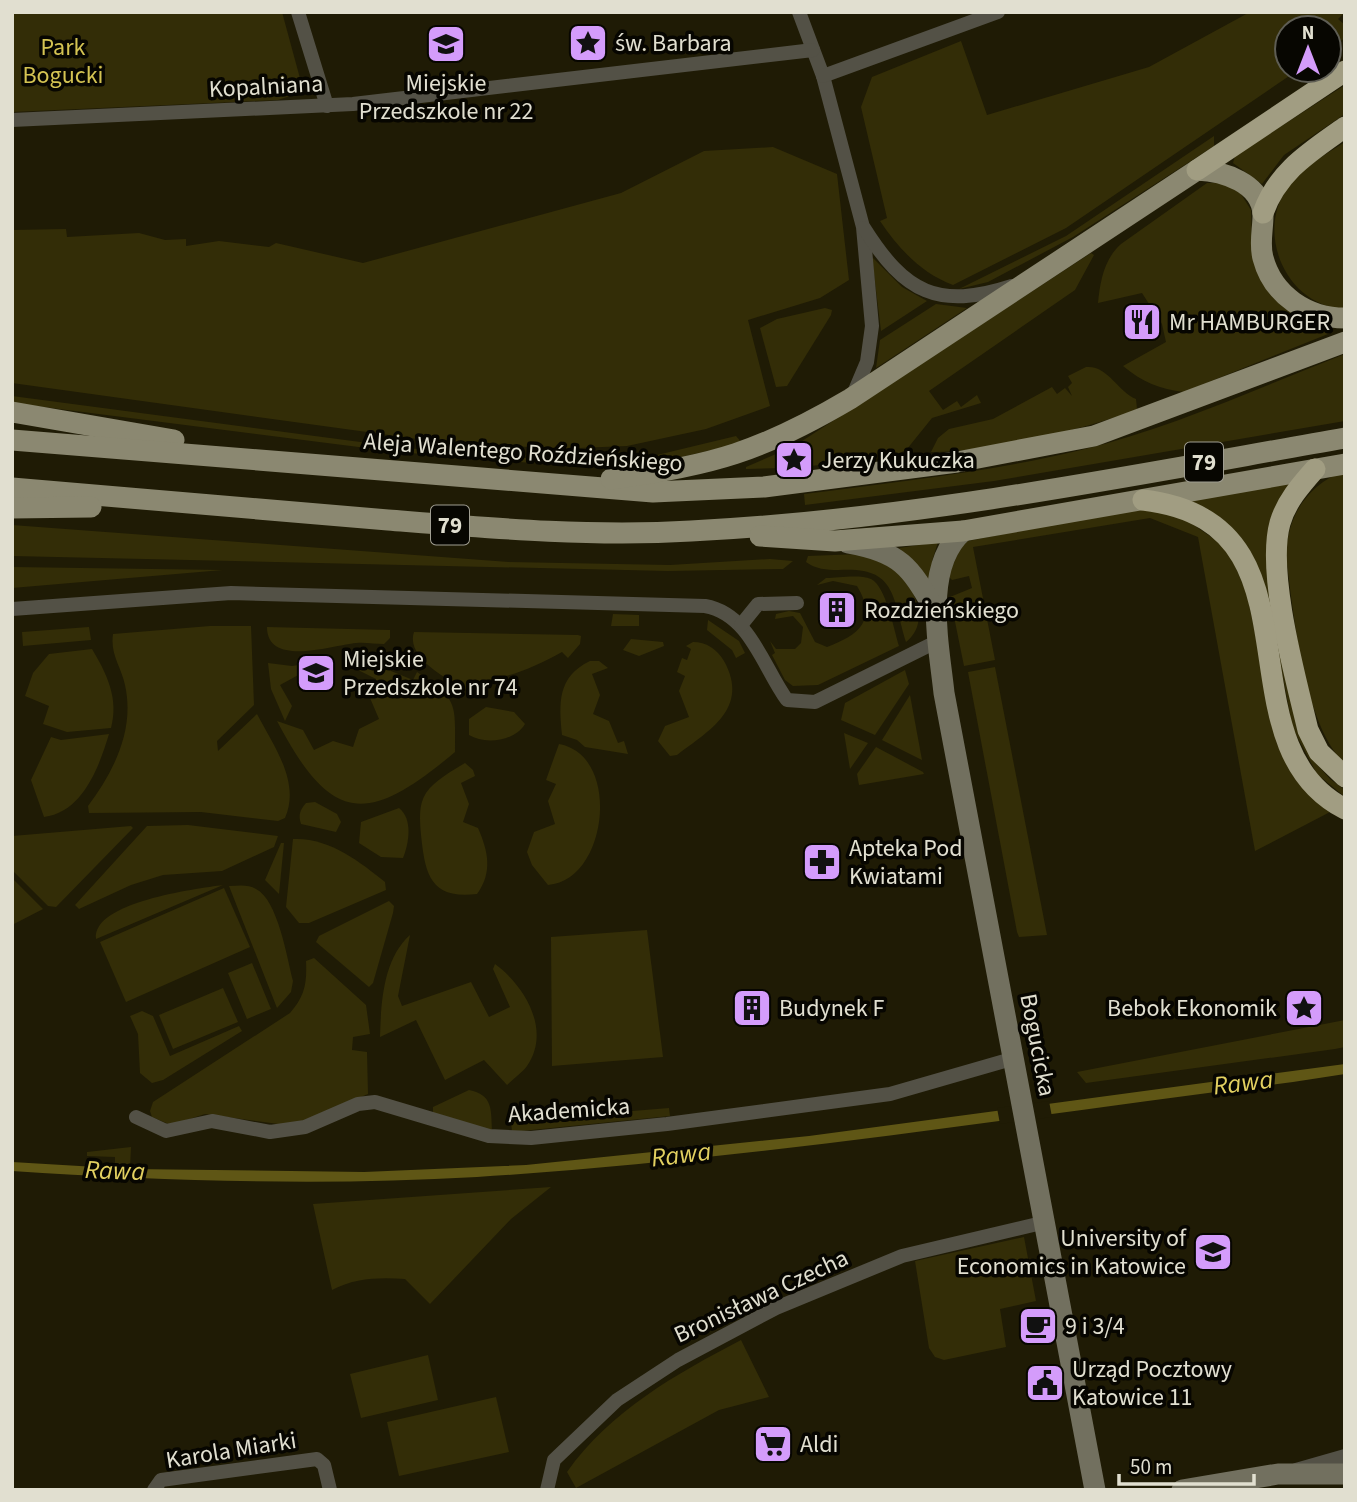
<svg xmlns="http://www.w3.org/2000/svg" width="1357" height="1502" font-family="'Source Sans 3',sans-serif">
  <style>
    .green { fill: #332d07 }
    .water { fill: #5f5615 }
    .pier { fill: #1f1b05 }
    .lines { fill: none; stroke-linecap: round; stroke-linejoin: round }
    .street { stroke: #535146; stroke-width: 14 }
    .secondary { stroke: #72705f; stroke-width: 21 }
    .primary { stroke: #8b8871; stroke-width: 21 }
    .highway { stroke: #a19d82; stroke-width: 21 }
    .labels { text-anchor: middle; stroke-width: 7; stroke-linejoin: round; paint-order: stroke }
    .shield { fill: #070601; stroke: #a09e92; stroke-width: 2 }
    .shield-label { font-size: 23px; font-weight: bold; fill: #e1dfd0 }
    .poi-label { font-size: 24px; fill: #e1dfd0; stroke: #070601; text-anchor: start }
    .park-label { font-size: 24px; fill: #d4c352; stroke: #070601 }
    .street-label { font-size: 24px; fill: #e1dfd0; stroke: #070601 }
    .water-label { font-size: 26px; font-style: italic; fill: #e2d060; stroke: #070601 }
  </style>
  <rect width="100%" height="100%" fill="#1f1b05"/>
  <!-- green -->
  <g class="green">
    <path d="M12,12H282L301,82L290,96L278,100L12,112Z"/>
    <path d="M1250,12H1345L1338,19L1345,25V38L1329,49V28H1287V70H1298L1066,228L953,285C921,273 899,249 880,221L887,218L861,107L872,77L961,41L987,115L1149,67Z"/>
    <path d="M1345,85V114L1284,155L1262,184L1233,163L1235,156Z"/>
    <path d="M1214,136V146L1073,237L988,282L959,289L1066,236Z"/>
    <path d="M1345,142V309C1290,307 1258,241 1283,195C1296,170 1322,157 1345,142Z"/>
    <path d="M773,147L837,174L849,280L820,298L748,320L770,406L706,429L627,446L554,449L418,439L12,383V230L66,229L67,237L139,233L165,240L186,239V246L219,241L269,247L276,243L363,263L621,193L704,151Z"/>
    <path d="M1207,183H1224L1241,194L1251,210L1252,241L1298,316L1333,332L1184,392C1160,389 1142,382 1123,366L1166,342L1162,324L1142,293L1098,303C1100,282 1104,259 1121,244Z"/>
    <path d="M1091,253L1094,255L1075,290L929,391L943,410L957,401L961,407L977,395L981,403L932,418L907,449L893,457L801,467L799,443Z"/>
    <path d="M872,257L902,287L927,301L881,331Z"/>
    <path d="M936,304L967,308L876,368L880,340Z"/>
    <path d="M825,308L832,310L831,315L787,386L776,387L760,328L777,319Z"/>
    <path d="M1345,354V421L994,481L805,505L804,494C896,482 990,472 1081,450C1172,428 1258,388 1345,354Z"/>
    <path d="M1086,367C1108,365 1117,391 1136,399L1137,409C1094,428 977,454 931,452L938,438L949,429L993,419L1052,387L1057,394L1065,388L1072,396L1068,387L1072,383L1068,376Z"/>
    <path d="M12,396L406,448L560,461L657,455L736,436L742,443L642,466H568L398,452L12,403Z"/>
    <path d="M783,451L785,468L746,469V467Z"/>
    <path d="M1345,470V764C1303,723 1294,615 1286,557C1287,515 1307,486 1345,470Z"/>
    <path d="M1291,483L1278,507L1312,759L1330,779L1345,790V797L1317,774L1293,729L1266,591L1254,559L1226,523L1190,501Z"/>
    <path d="M1138,508L1178,514L1227,548L1247,593L1277,744L1296,780L1330,812L1255,851L1198,537L1150,518L973,547L995,660L964,666L950,597L972,588L969,576L952,580L948,576L963,542Z"/>
    <path d="M12,525L509,562L670,565L770,559L793,561L783,569L668,571L12,556Z"/>
    <path d="M938,542L932,561V584L899,548Z"/>
    <path d="M860,554C868,555 881,556 887,560C909,577 935,620 906,642C892,595 896,566 838,570C827,570 815,569 806,562L808,556Z"/>
    <path d="M12,567L223,570L12,588Z"/>
    <path d="M826,578C838,578 859,574 871,579C886,586 894,630 899,646L818,685L793,686L785,680L772,655L775,653L770,641L776,649H795L801,643L803,627L793,616L775,619L776,614L789,611L800,613L815,642L827,647C859,635 878,620 857,586L833,581L817,585Z"/>
    <path d="M613,614L639,615V626H611Z"/>
    <path d="M708,620L739,641L745,653L736,658L732,650L707,630Z"/>
    <path d="M210,626H251L254,705L217,741L218,751L257,714C273,745 301,782 285,818L278,821L201,812L89,813L88,806C114,771 135,730 125,685C121,666 110,655 113,634Z"/>
    <path d="M89,627L91,640L23,646L22,632Z"/>
    <path d="M267,627L390,630V638L384,644C375,644 365,642 356,643C333,645 267,668 267,627Z"/>
    <path d="M414,632L578,635L581,636L580,644L568,658L562,652C533,668 507,679 474,682L469,691C450,681 405,658 414,632Z"/>
    <path d="M631,639L663,642L664,646L639,656L623,650Z"/>
    <path d="M693,642C706,642 717,649 724,661C750,708 710,730 677,755L670,756L658,741L665,726L689,717L679,691L685,676L677,672L682,658L687,660L691,649L686,646Z"/>
    <path d="M92,649C107,674 119,699 111,728L67,732L43,724L49,706L25,696L33,673L49,654Z"/>
    <path d="M385,657L394,661L391,671L413,680L417,672C459,700 455,703 455,752C368,825 332,826 277,721L303,730L314,750L333,741L353,747L359,729L379,719L370,698L376,679L358,670Z"/>
    <path d="M590,661H599L608,668L592,674L600,695L593,714L609,721L618,743L624,741L628,754L585,747L577,740L562,735C559,703 557,677 590,661Z"/>
    <path d="M305,664L302,673L280,685L292,706L285,721L271,689L268,663L292,666Z"/>
    <path d="M995,667L1047,935L1019,937L1017,932L968,672Z"/>
    <path d="M905,670L909,684L875,735L841,720L845,703Z"/>
    <path d="M910,695L922,760L882,740Z"/>
    <path d="M486,707L514,712L525,724C515,741 485,745 469,735V719Z"/>
    <path d="M844,733L868,743L850,769Z"/>
    <path d="M109,734C99,767 83,812 44,817L31,780L51,737L61,740Z"/>
    <path d="M559,744C622,755 608,881 548,885L532,865L527,852L534,832L555,824L548,801L556,784L546,780Z"/>
    <path d="M876,747L923,772L924,774L859,785L857,774Z"/>
    <path d="M465,763L473,770L475,776L461,783L469,804L463,822L478,828C488,851 493,872 477,894C429,900 425,872 421,835C420,821 418,805 426,793C435,780 452,771 465,763Z"/>
    <path d="M315,802L337,814L341,822L336,832L301,824C298,815 300,810 306,803Z"/>
    <path d="M399,808C413,819 409,843 403,858L381,857L359,843L361,822Z"/>
    <path d="M188,825L278,836L274,847L222,871L163,875L131,885L79,909L75,905L147,826Z"/>
    <path d="M131,826L133,828L56,907L48,906L12,870V836Z"/>
    <path d="M293,839C328,837 359,861 385,882L386,890L309,923H299L286,907Z"/>
    <path d="M281,843H284L279,894L265,880Z"/>
    <path d="M12,878L43,909L12,925Z"/>
    <path d="M223,885L96,939C92,902 195,889 223,885Z"/>
    <path d="M229,886C238,886 248,884 256,889C278,900 287,958 293,981L291,992L277,1008Z"/>
    <path d="M224,888L250,947L126,1002L100,942Z"/>
    <path d="M389,901L394,906L393,913L373,983L369,987L316,942L319,936Z"/>
    <path d="M647,930L663,1057L552,1066L551,937Z"/>
    <path d="M410,935L398,996L402,1006L471,982L489,1017L510,1007L493,969L495,964C524,985 552,1030 527,1066C522,1073 513,1079 507,1085L484,1060L445,1080L416,1020L380,1037C381,1003 383,959 410,935Z"/>
    <path d="M314,958L366,1005L370,1034L353,1037L352,1050L367,1052L368,1094L304,1121L286,1125L205,1114L171,1125L152,1117L150,1111L153,1102L290,1013C305,996 307,983 306,961Z"/>
    <path d="M252,963L271,1009L247,1019L228,973Z"/>
    <path d="M223,988L238,1022L173,1049L159,1015Z"/>
    <path d="M142,1011L153,1016L170,1056L239,1026L242,1031L163,1080L152,1083L140,1073L138,1034L130,1016Z"/>
    <path d="M1345,1020V1047L1335,1049L1086,1083L1077,1072Z"/>
    <path d="M469,1090C493,1095 491,1109 492,1131L433,1113V1107Z"/>
    <path d="M669,1108L670,1116L512,1132L511,1122L528,1121V1115L546,1114L547,1118Z"/>
    <path d="M131,1147L130,1168L115,1167V1157L87,1156V1152Z"/>
    <path d="M551,1187L511,1219L430,1304L405,1279C380,1277 354,1278 332,1290L313,1204Z"/>
    <path d="M1024,1237L1036,1301L1000,1309L1006,1347L944,1360L935,1357L929,1348L915,1261Z"/>
    <path d="M741,1340L769,1397L719,1410L576,1488L567,1472C610,1411 676,1374 741,1340Z"/>
    <path d="M428,1355L438,1400L361,1418L350,1374Z"/>
    <path d="M496,1397L509,1452L399,1476L387,1422Z"/>
  </g>
  <!-- water -->
  <path class="water" d="M1345,1064V1074L1293,1082C1021,1116 750,1160 477,1177C323,1186 166,1181 12,1171V1162L130,1169L364,1172L526,1165L809,1136Z"/>
  <!-- pier -->
  <path class="pier" d="M1049,1101L1052,1117L1000,1124L997,1108Z"/>
  <g class="lines">
    <!-- street -->
    <g class="street">
      <path d="M298,12L327,106"/>
      <path d="M799,12L823,76L863,227L872,326L867,362L853,395"/>
      <path d="M823,76L998,12"/>
      <path d="M12,120L353,104L813,50"/>
      <path d="M864,228C905,293 938,310 1012,286"/>
      <path d="M12,609L231,593L705,606C750,614 763,667 787,700L815,702L938,641"/>
      <path d="M741,625L758,604L797,603"/>
      <path d="M136,1117L166,1131L212,1121L270,1132L305,1127L358,1104L375,1102L489,1136L531,1138L667,1124L890,1094L1015,1058"/>
      <path d="M1296,1470L1345,1456"/>
      <path d="M154,1490L161,1480L317,1459L324,1465L330,1490"/>
      <path d="M547,1490L554,1460L617,1400L678,1360L776,1308L902,1256L1046,1222"/>
    </g>
    <!-- secondary -->
    <g class="secondary">
      <path d="M963,531C922,567 939,645 944,693L1095,1490"/>
      <path d="M848,543C901,553 909,565 935,610"/>
      <path d="M1182,1490L1278,1474H1345"/>
    </g>
    <!-- primary -->
    <g class="primary">
      <path d="M12,412L174,440"/>
      <path d="M12,440L653,492L764,487L957,462L1094,436L1345,342"/>
      <path d="M611,479C712,466 762,451 850,399L1197,170C1223,171 1262,183 1263,215C1263,230 1259,244 1263,258C1273,296 1308,318 1345,318"/>
      <path d="M12,488C138,498 263,510 388,520C489,528 590,537 691,531C911,520 1128,476 1345,438"/>
      <path d="M12,508L91,507"/>
      <path d="M760,536L835,541L963,531L1345,464"/>
    </g>
    <!-- highway -->
    <g class="highway">
      <path d="M1197,170L1345,71"/>
      <path d="M1263,213C1278,171 1310,152 1345,127"/>
      <path d="M1315,469C1300,486 1286,502 1280,523C1266,573 1296,679 1308,730L1319,752L1345,777"/>
      <path d="M1143,500C1332,522 1215,742 1345,809"/>
    </g>
  </g>
  <!-- icons -->
  <defs>
    <g id="sight-square" transform="scale(2.0125)"><rect x="-9" y="-9" width="18" height="18" rx="4" fill="#d49cfb" stroke="#070601"/><path d="M0-6L1.8-2.2L6-1.7L2.9 1.2L3.7 5.4L0 3.3L-3.7 5.4L-2.9 1.2L-6-1.7L-1.8-2.2Z" fill="#111"/></g>
    <g id="school-square" transform="scale(2.0125)"><rect x="-9" y="-9" width="18" height="18" rx="4" fill="#d49cfb" stroke="#070601"/><path d="M0-5L7-2L0 1L-7-2ZM-4 1L0 2.5L4 1V4Q0 6-4 4Z" fill="#111"/></g>
    <g id="restaurant-square" transform="scale(2.0125)"><rect x="-9" y="-9" width="18" height="18" rx="4" fill="#d49cfb" stroke="#070601"/><path d="M-5-6h1v4h1v-4h1v4h1v-4h1v5L-1.5 .5V6h-2V.5L-5-1ZM5-6V6H3V1.5H1.5Q1.5-4 5-6Z" fill="#111"/></g>
    <g id="building-square" transform="scale(2.0125)"><rect x="-9" y="-9" width="18" height="18" rx="4" fill="#d49cfb" stroke="#070601"/><path d="M-4-6H4V6H1V3H-1V6H-4ZM-2.5-4.3h1.7v1.8h-1.7ZM.8-4.3h1.7v1.8H.8ZM-2.5-1h1.7V.8h-1.7ZM.8-1h1.7V.8H.8Z" fill="#111"/></g>
    <g id="pharmacy-square" transform="scale(2.0125)"><rect x="-9" y="-9" width="18" height="18" rx="4" fill="#d49cfb" stroke="#070601"/><path d="M-2-6h4v4h4v4h-4v4h-4v-4h-4v-4h4Z" fill="#111"/></g>
    <g id="university-square" transform="scale(2.0125)"><rect x="-9" y="-9" width="18" height="18" rx="4" fill="#d49cfb" stroke="#070601"/><path d="M0-5L7-2L0 1L-7-2ZM-4 1L0 2.5L4 1V4Q0 6-4 4Z" fill="#111"/></g>
    <g id="cafe-square" transform="scale(2.0125)"><rect x="-9" y="-9" width="18" height="18" rx="4" fill="#d49cfb" stroke="#070601"/><path d="M-5.5-4.5H6V0H3Q3 3.5 0 3.5H-2.5Q-5.5 3.5-5.5 0ZM3-3.2v2h1.7v-2ZM-6 4.5H4V6H-6Z" fill="#111"/></g>
    <g id="civic-square" transform="scale(2.0125)"><rect x="-9" y="-9" width="18" height="18" rx="4" fill="#d49cfb" stroke="#070601"/><path d="M-.6-6.5H3V-4.5H.6V-3L4-1V1h2V6H-6V1h2V-1L-.6-3ZM-1.2 2.5V6h2.4V2.5Z" fill="#111"/></g>
    <g id="supermarket-square" transform="scale(2.0125)"><rect x="-9" y="-9" width="18" height="18" rx="4" fill="#d49cfb" stroke="#070601"/><path d="M-6-5.5h2.5l.6 2H6L4.5 2H-2.5L-4.4-4H-6ZM-1.5 3.2a1.3 1.3 0 1 0 .1 0ZM3 3.2a1.3 1.3 0 1 0 .1 0Z" fill="#111"/></g>
  </defs>
  <g fill-rule="evenodd">
    <use href="#sight-square" x="588" y="43"/>
    <use href="#school-square" x="446" y="44"/>
    <use href="#restaurant-square" x="1142" y="322"/>
    <use href="#sight-square" x="794" y="460"/>
    <use href="#building-square" x="837" y="610"/>
    <use href="#school-square" x="316" y="673"/>
    <use href="#pharmacy-square" x="822" y="862"/>
    <use href="#building-square" x="752" y="1008"/>
    <use href="#sight-square" x="1304" y="1008"/>
    <use href="#university-square" x="1213" y="1252"/>
    <use href="#cafe-square" x="1038" y="1326"/>
    <use href="#civic-square" x="1045" y="1383"/>
    <use href="#supermarket-square" x="773" y="1444"/>
  </g>
  <g class="labels">
    <!-- shield labels -->
    <g class="shield">
      <rect x="1185" y="442.5" width="38" height="39" rx="5"/>
      <rect x="431" y="505.5" width="38" height="39" rx="5"/>
    </g>
    <g class="shield-label">
      <text x="1204" y="470">79</text>
      <text x="450" y="533">79</text>
    </g>
    <!-- poi labels -->
    <g class="poi-label">
      <text x="615" y="51">św. Barbara</text>
      <text x="446" y="91" text-anchor="middle">Miejskie<tspan x="446" dy="28">Przedszkole nr 22</tspan></text>
      <text x="1169" y="330">Mr HAMBURGER</text>
      <text x="821" y="468">Jerzy Kukuczka</text>
      <text x="864" y="618">Rozdzieńskiego</text>
      <text x="343" y="667">Miejskie<tspan x="343" dy="28">Przedszkole nr 74</tspan></text>
      <text x="849" y="856">Apteka Pod<tspan x="849" dy="28">Kwiatami</tspan></text>
      <text x="779" y="1016">Budynek F</text>
      <text x="1277" y="1016" text-anchor="end">Bebok Ekonomik</text>
      <text x="1186" y="1246" text-anchor="end">University of<tspan x="1186" dy="28">Economics in Katowice</tspan></text>
      <text x="1065" y="1334">9 i 3/4</text>
      <text x="1072" y="1377">Urząd Pocztowy<tspan x="1072" dy="28">Katowice 11</tspan></text>
      <text x="800" y="1452">Aldi</text>
    </g>
    <!-- park labels -->
    <g class="park-label">
      <text x="63" y="55">Park<tspan x="63" dy="28">Bogucki</tspan></text>
    </g>
    <!-- street labels -->
    <g class="street-label">
      <text transform="translate(266 86) rotate(-3)" y="8">Kopalniana</text>
      <text transform="translate(523 452) rotate(4)" y="8">Aleja Walentego Roździeńskiego</text>
      <text transform="translate(1038 1045) rotate(79)" y="8">Bogucicka</text>
      <text transform="translate(569 1110) rotate(-4)" y="8">Akademicka</text>
      <text transform="translate(761 1296) rotate(-25)" y="8">Bronisława Czecha</text>
      <text transform="translate(231 1450) rotate(-9)" y="8">Karola Miarki</text>
    </g>
    <!-- water labels -->
    <g class="water-label">
      <text transform="translate(1243 1082) rotate(-7)" y="9">Rawa</text>
      <text transform="translate(681 1154) rotate(-7)" y="9">Rawa</text>
      <text transform="translate(115 1170) rotate(2)" y="9">Rawa</text>
    </g>
  </g>
  <!-- border -->
  <rect width="1357" height="1502" fill="none" stroke="#e1dfd0" stroke-width="28"/>
  <!-- north arrow -->
  <g transform="translate(1308 49)"><circle r="33" fill="#070601" stroke="#5e5d54" stroke-width="2"/>
  <path d="M0-5L12 26L0 18L-12 26Z" fill="#d49cfb"/>
  <text y="-10" font-size="19" font-weight="bold" text-anchor="middle" fill="#e1dfd0">N</text>
  </g>
  <!-- scale -->
  <path d="M1119 1474v10h135v-10" fill="none" stroke="#e1dfd0" stroke-width="3.5"/>
  <text x="1130" y="1474" font-size="21" fill="#e1dfd0" stroke="#070601" stroke-width="5" paint-order="stroke">50 m</text>
</svg>
